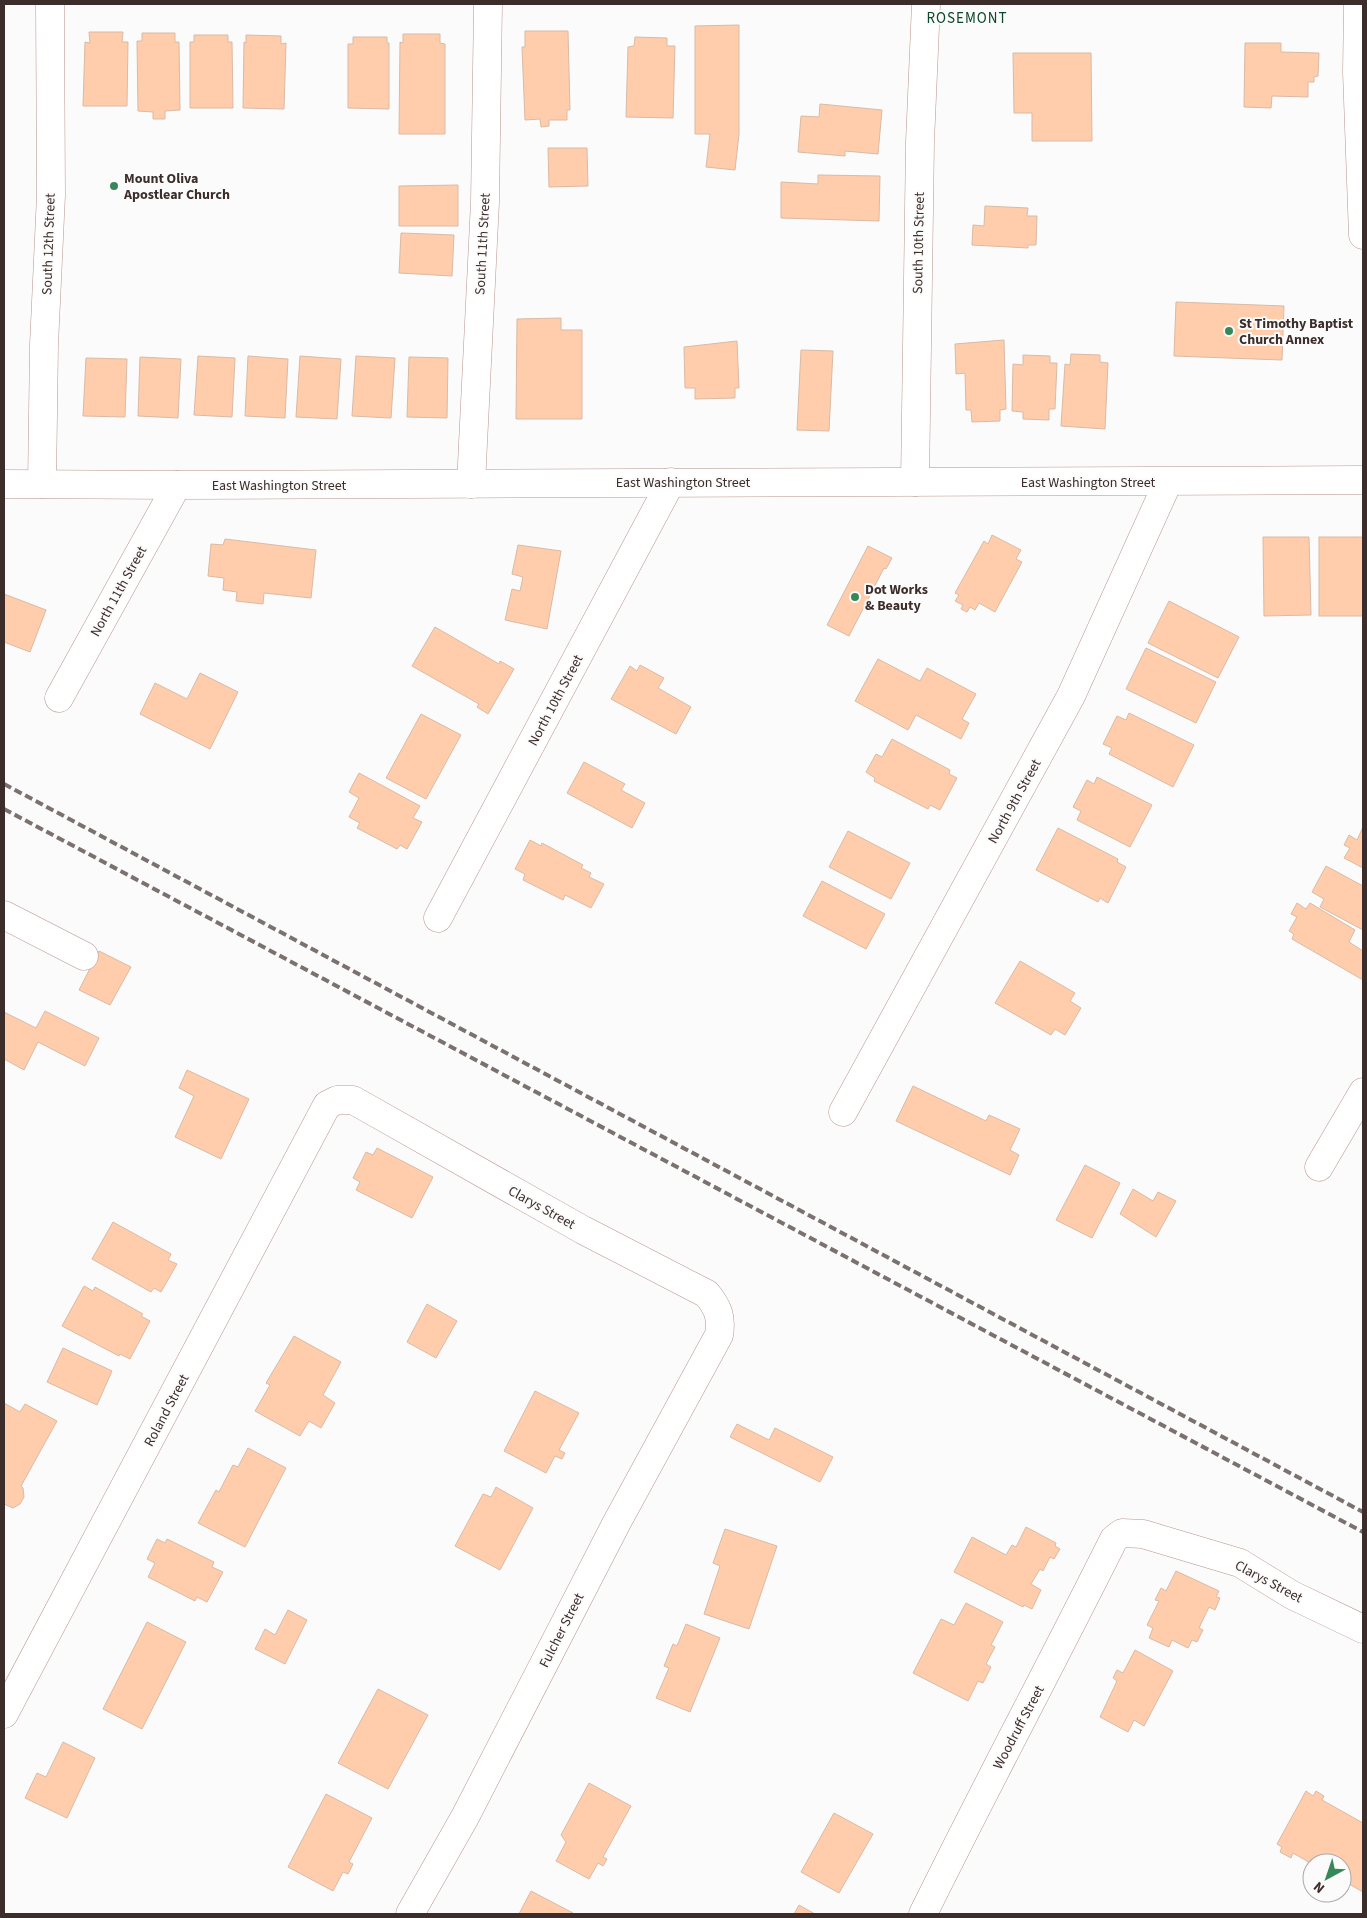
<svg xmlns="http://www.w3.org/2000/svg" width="1367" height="1918" font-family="'Source Sans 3',sans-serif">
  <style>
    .building { fill: #ffcdab; stroke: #d9baa5 }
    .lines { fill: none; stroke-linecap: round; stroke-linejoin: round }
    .street-casing { stroke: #b9948d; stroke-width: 29 }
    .secondary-casing { stroke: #b9948d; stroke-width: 29 }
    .street { stroke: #fff; stroke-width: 28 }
    .secondary { stroke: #fff; stroke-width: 28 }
    .rail { stroke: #7b716f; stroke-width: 4; stroke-dasharray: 8 4; stroke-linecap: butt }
    .poi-dot { fill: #378858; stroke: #fbfbfb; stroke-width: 2 }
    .labels { text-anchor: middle; stroke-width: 4; stroke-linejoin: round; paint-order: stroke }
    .poi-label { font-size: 14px; font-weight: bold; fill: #3c2d2a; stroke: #fbfbfb; text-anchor: start }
    .street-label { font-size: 14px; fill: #3c2d2a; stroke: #fbfbfb }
    .neighbourhood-label { font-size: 15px; letter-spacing: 1px; fill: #0c4728; stroke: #fbfbfb }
  </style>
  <rect width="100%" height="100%" fill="#fbfbfb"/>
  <!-- building -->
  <g class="building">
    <path d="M739,25V134L735,170L706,167L710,134H695V26Z"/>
    <path d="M525,31H568L570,110H567V120H549V126L541,127L540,119L525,120L522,47H525Z"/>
    <path d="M89,32H123L122,42H128L127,106H83L85,42L90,43Z"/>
    <path d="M142,33H175V42H179L180,110L165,111V119H153V112L138,111L137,41H142Z"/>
    <path d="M403,34H440V43L445,44V134H399L400,42L403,43Z"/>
    <path d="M194,35H228V42H232L233,108H190V42H194Z"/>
    <path d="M246,35L281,36V44L286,43L284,109L243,108L244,42L246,43Z"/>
    <path d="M353,37H387V43H389V109L348,108V44H353Z"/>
    <path d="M635,37L667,38V46H675L673,118L626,117L628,47L634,46Z"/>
    <path d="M1245,43H1281V52L1319,53L1318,76L1314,77V82H1308V97L1272,96L1271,108L1244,107Z"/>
    <path d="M1013,53H1091L1092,141H1032V113H1014Z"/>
    <path d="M820,104L882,110L878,154L845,151V156L798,152L801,116L819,117Z"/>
    <path d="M548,148H587L588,186L549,187Z"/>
    <path d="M818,175L880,176L879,221L781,218V182L818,184Z"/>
    <path d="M458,185V226H399V186Z"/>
    <path d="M985,206L1028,208L1027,216H1037L1036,245H1028V248L972,245L973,225L984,226Z"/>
    <path d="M401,233L454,235L452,276L399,273Z"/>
    <path d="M1176,302L1284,306L1282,360L1174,356Z"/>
    <path d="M561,318V330H582V419H516L517,319Z"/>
    <path d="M1004,340L1006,409L1000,410V421L972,422L971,410H966L965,373L956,374L955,344Z"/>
    <path d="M737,341L739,388H735V398L695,399V388H685L684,347Z"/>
    <path d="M801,350L833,351L829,431L797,430Z"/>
    <path d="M1071,354L1100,355V362L1108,363L1105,429L1061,426L1065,364L1070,365Z"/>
    <path d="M1023,355L1050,356V363H1057L1055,409H1049V420L1023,419V412L1012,411L1013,364L1023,365Z"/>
    <path d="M198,356L235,358L232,417L194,415Z"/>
    <path d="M248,356L288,359L285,418L245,416Z"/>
    <path d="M300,356L341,359L337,419L296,417Z"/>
    <path d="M356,356L395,358L391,418L352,416Z"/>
    <path d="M140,357L181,359L178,418L138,416Z"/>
    <path d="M409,357L448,358L447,418L407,417Z"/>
    <path d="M86,358L127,359L125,417L83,416Z"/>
    <path d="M992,535L1021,550L1016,559L1022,562L995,612L979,603L975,610L970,607L967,612L961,609L963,605L955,601L959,595L955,593L984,541L988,544Z"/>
    <path d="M1263,537H1309L1311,615L1264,616Z"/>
    <rect x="1319" y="537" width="44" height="79"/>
    <path d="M225,539L316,550L311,598L264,593L263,604L236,601L237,592L223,590L224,578L208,576L211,544L223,545Z"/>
    <path d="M518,545L561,551L547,629L505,620L512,589L520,591L523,577L512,574Z"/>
    <path d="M868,546L892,558L886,569L884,568L849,636L827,625Z"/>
    <path d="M4,594L46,610L30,652L4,642Z"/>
    <path d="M1169,601L1239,637L1218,678L1148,643Z"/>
    <path d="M435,627L499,664L500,661L514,669L488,714L477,707L479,704L412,666Z"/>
    <path d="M1146,648L1216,682L1196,723L1126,689Z"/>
    <path d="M878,659L920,681L927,668L976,694L962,719L969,723L961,739L916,715L908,730L855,701Z"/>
    <path d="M640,665L664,678L658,688L691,707L676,734L611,699L630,666L637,671Z"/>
    <path d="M200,673L238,692L210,749L140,714L155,683L187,699Z"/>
    <path d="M1129,713L1194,745L1173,787L1109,754L1112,748L1103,744L1117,716L1126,720Z"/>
    <path d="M421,714L461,735L426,799L386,778Z"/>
    <path d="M892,739L950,770L949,774L957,778L940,810L930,805L928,809L874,781L875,778L866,772L876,754L882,757Z"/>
    <path d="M584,762L625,784L621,790L645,803L632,828L567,793Z"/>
    <path d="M359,773L420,806L413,818L422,822L407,849L400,845L397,849L357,828L360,823L349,817L359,798L349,792Z"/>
    <path d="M1097,777L1152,805L1130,847L1077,820L1081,811L1073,807L1087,780L1094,784Z"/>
    <path d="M1363,827V868L1344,858L1350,848L1344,845L1349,835L1357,840Z"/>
    <path d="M1058,828L1118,859L1117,862L1126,867L1108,903L1100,898L1098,902L1036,870Z"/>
    <path d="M848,831L910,863L891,899L829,867Z"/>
    <path d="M530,840L541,846L542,843L583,865L581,868L591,873L589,877L604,884L591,908L565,895L563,900L523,880L525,874L515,869Z"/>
    <path d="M1326,866L1363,886V930L1320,907L1324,899L1312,892Z"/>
    <path d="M822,881L885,914L866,949L803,916Z"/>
    <path d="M1297,903L1306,909L1310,903L1355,930L1349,942L1363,951V980L1292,939L1294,934L1289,931L1297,917L1291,914Z"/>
    <path d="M99,951L131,967L110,1005L79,990Z"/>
    <path d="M1020,961L1075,993L1070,1001L1081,1008L1065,1035L1055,1029L1051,1035L995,1003Z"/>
    <path d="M45,1011L99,1038L85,1066L38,1042L24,1070L4,1059V1012L36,1028Z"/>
    <path d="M187,1070L249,1099L221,1159L175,1137L194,1096L179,1088Z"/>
    <path d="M913,1086L986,1121L989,1115L1020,1129L1010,1150L1019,1155L1010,1175L896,1121Z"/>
    <path d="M377,1148L433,1177L412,1218L356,1190L360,1182L353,1178L366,1152L373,1155Z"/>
    <path d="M1085,1165L1120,1183L1092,1238L1056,1220Z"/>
    <path d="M1133,1189L1153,1201L1158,1192L1176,1201L1156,1237L1120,1214Z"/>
    <path d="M113,1222L171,1254L168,1260L177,1264L161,1292L154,1288L151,1292L92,1259Z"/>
    <path d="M84,1286L93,1291L95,1287L143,1314L141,1316L150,1321L130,1359L120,1354L119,1356L62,1326Z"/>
    <path d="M427,1304L457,1321L436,1358L407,1342Z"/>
    <path d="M294,1336L341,1362L323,1395L335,1403L321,1428L309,1421L300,1436L255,1411L270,1385L266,1383Z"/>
    <path d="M63,1348L112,1371L97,1405L47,1382Z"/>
    <path d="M535,1391L579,1413L559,1450L565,1453L562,1459L555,1456L546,1473L504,1451Z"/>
    <path d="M4,1403L20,1412L25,1404L57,1421L21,1486L23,1488L24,1497L20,1504L13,1508L4,1504Z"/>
    <path d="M737,1424L769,1440L775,1428L833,1457L820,1482L730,1437Z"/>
    <path d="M248,1448L286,1468L245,1547L198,1523L216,1490L219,1492L233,1465L238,1467Z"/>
    <path d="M496,1487L533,1508L500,1570L455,1546L483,1494L491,1497Z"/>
    <path d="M1026,1527L1056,1543L1055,1546L1060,1549L1054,1559L1050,1557L1043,1571L1040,1569L1031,1584L1041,1590L1032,1609L1024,1605L1023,1607L954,1572L972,1537L1006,1555L1012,1545L1016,1547Z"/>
    <path d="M725,1529L777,1546L749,1629L704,1614L720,1566L713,1563Z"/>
    <path d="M157,1539L165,1543L167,1539L214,1562L212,1567L223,1572L207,1602L197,1597L195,1601L148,1577L155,1563L147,1559Z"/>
    <path d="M1176,1571L1219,1591L1216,1597L1220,1598L1215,1610L1209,1607L1199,1628L1203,1630L1197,1642L1192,1640L1188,1648L1172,1640L1169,1647L1149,1638L1153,1628L1147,1625L1159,1601L1155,1600L1161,1588L1166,1591Z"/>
    <path d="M966,1603L1003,1622L991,1645L995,1647L986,1664L991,1667L983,1683L978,1681L968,1701L913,1673L941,1619L954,1625Z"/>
    <path d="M288,1610L307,1620L285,1664L255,1649L265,1629L275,1635Z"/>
    <path d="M147,1622L186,1642L142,1729L103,1709Z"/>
    <path d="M686,1624L720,1638L690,1712L656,1698L669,1668L664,1666L673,1644L677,1646Z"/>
    <path d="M1135,1650L1173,1671L1144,1726L1134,1720L1128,1732L1100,1717L1117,1681L1113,1678L1117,1670L1123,1673Z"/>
    <path d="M378,1689L428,1715L388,1789L338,1763Z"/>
    <path d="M63,1742L95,1758L67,1818L25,1798L37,1773L46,1777Z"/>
    <path d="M589,1783L631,1806L603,1857L607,1859L603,1866L598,1863L589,1879L556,1861L566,1842L561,1835Z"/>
    <path d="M1306,1791L1313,1796L1316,1791L1324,1796L1322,1800L1363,1823V1892L1342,1880V1863L1312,1864L1293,1853L1291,1858L1280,1852L1282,1847L1277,1844Z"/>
    <path d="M326,1794L372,1818L349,1862L353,1864L348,1874L343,1872L333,1891L288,1867Z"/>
    <path d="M834,1813L873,1834L839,1893L801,1872Z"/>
    <path d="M531,1891L573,1913L572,1914H516H519Z"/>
    <path d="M799,1905L815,1914H794Z"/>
  </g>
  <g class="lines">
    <!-- street casing -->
    <g class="street-casing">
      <g id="street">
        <path d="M1358,4L1357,72L1363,235"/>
        <path d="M915,482L920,142L926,4"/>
        <path d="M42,484L44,345L51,195L50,4"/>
        <path d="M471,484L485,202L488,4"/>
        <path d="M59,698L177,485"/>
        <path d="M4,915L84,956"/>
        <path d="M438,918L671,482"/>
        <path d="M843,1112L1071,696L1168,482"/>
        <path d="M1319,1167L1363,1092"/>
        <path d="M4,1714L327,1105L337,1100H353L583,1230L707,1294C718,1308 722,1317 719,1335L616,1524L465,1817L410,1914"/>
        <path d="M923,1914C985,1788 1051,1665 1114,1539L1122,1533L1143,1534L1240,1563L1292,1595L1363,1629"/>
      </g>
    </g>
    <!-- secondary casing -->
    <g class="secondary-casing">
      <path id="secondary" d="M4,484L177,485L1363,480"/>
    </g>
    <!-- street -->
    <use href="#street" class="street"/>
    <!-- secondary -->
    <use href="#secondary" class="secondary"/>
    <!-- rail -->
    <g class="rail">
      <path d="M4,784L1363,1512"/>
      <path d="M4,809L1363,1532"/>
    </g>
  </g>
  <!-- markers -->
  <g class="poi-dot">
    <circle cx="114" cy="186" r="5"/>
    <circle cx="1229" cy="331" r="5"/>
    <circle cx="855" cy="597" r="5"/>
  </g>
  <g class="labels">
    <!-- poi labels -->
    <g class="poi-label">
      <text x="124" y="183">Mount Oliva<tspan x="124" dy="16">Apostlear Church</tspan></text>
      <text x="1239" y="328">St Timothy Baptist<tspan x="1239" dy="16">Church Annex</tspan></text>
      <text x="865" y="594">Dot Works<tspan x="865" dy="16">&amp; Beauty</tspan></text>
    </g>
    <!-- street labels -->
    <g class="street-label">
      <text transform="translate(918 243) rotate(-89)" y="5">South 10th Street</text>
      <text transform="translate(48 244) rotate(-88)" y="5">South 12th Street</text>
      <text transform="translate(482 244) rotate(-87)" y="5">South 11th Street</text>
      <text x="683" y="487">East Washington Street</text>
      <text x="1088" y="487">East Washington Street</text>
      <text x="279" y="490">East Washington Street</text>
      <text transform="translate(118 591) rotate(-61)" y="5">North 11th Street</text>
      <text transform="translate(555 700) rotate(-62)" y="5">North 10th Street</text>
      <text transform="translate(1014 801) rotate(-61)" y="5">North 9th Street</text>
      <text transform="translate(542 1207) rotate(29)" y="5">Clarys Street</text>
      <text transform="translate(166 1410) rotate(-62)" y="5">Roland Street</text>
      <text transform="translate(1269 1581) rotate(28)" y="5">Clarys Street</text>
      <text transform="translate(561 1630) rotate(-63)" y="5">Fulcher Street</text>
      <text transform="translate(1018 1727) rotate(-62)" y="5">Woodruff Street</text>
    </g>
    <!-- neighbourhood labels -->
    <g class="neighbourhood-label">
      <text x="967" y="23">ROSEMONT</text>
    </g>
  </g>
  <!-- border -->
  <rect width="1367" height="1918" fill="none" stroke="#3c2d2a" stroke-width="10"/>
  <!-- north arrow -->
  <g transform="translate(1327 1878) rotate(220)"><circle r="24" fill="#fbfbfb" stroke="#afa9a7"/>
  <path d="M0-4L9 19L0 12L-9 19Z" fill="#378858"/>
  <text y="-8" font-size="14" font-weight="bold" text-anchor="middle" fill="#3c2d2a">N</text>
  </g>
</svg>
